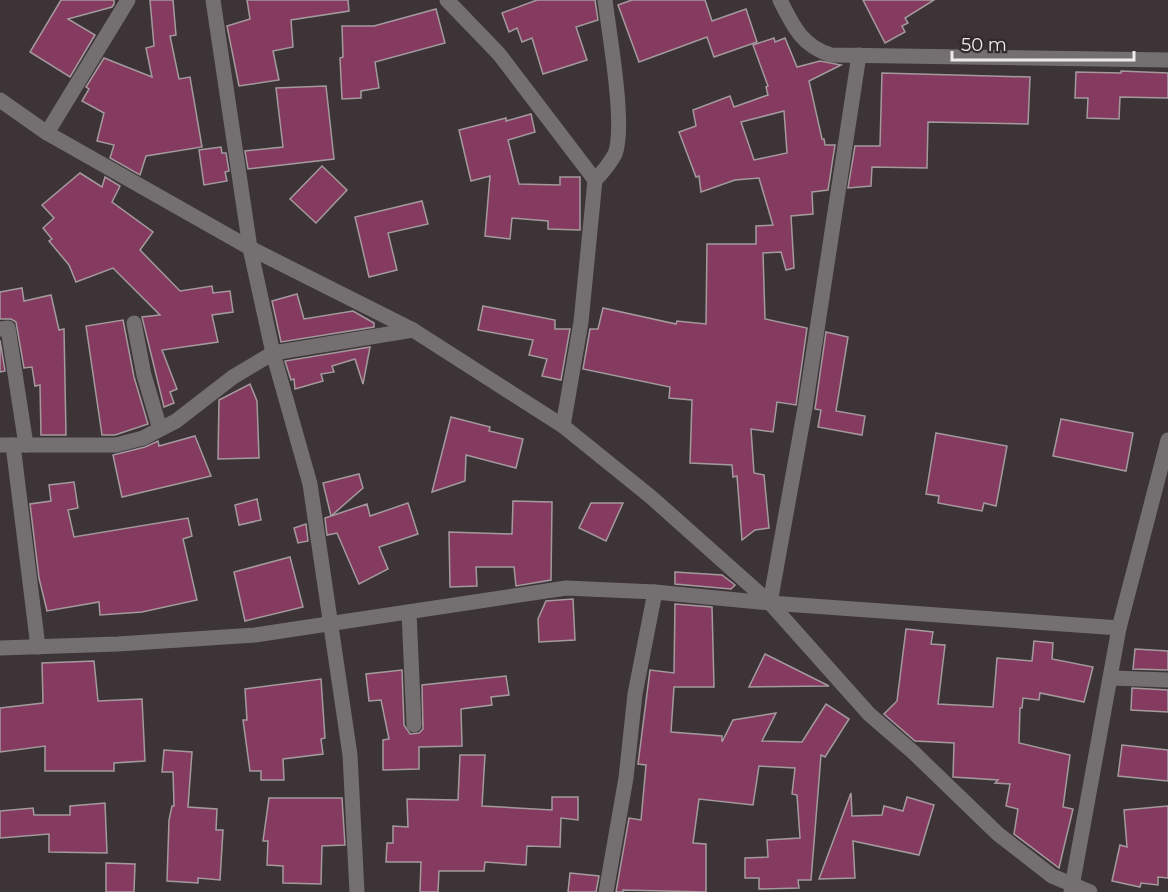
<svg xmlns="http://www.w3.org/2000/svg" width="1168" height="892" font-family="Montserrat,sans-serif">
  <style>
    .building { fill: #843b5f; stroke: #a49a9e; stroke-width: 1.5; fill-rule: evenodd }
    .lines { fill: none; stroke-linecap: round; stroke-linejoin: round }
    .minor { stroke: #747072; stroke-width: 15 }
  </style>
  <rect width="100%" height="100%" fill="#3d3438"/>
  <!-- building -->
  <g class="building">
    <path d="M61,0H114V4L112,7L68,19L95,35L70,77L30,52Z"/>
    <path d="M150,0H173L176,35L170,36L179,79L190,77L202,147L146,156L140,175L110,158L114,145L97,141L104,113L82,101L89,89L86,87L104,58L152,77L146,48L154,46Z"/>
    <path d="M247,0H348L349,11L291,20L293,47L273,51L279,80L239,86L227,26L250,19Z"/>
    <path d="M537,0H595L598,20L576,27L587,60L543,74L532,38L522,42L517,28L509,32L502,13Z"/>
    <path d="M632,0H705L712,21L746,9L757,42L714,57L707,37L639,62L618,5Z"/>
    <path d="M863,0H934L905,18L908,23L902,26L905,32L885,43Z"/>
    <path d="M436,9L445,43L375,62L379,88L361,91V98L342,99L340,58L343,57L342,26H374Z"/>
    <path d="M774,38L775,42L785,38L797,67L820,61L841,65L809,81L822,139H824L825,145H835L828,190L812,192L813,214L791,216L794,268L786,270L781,252L763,253L765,319L807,328L796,405L777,402L773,432L751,429L754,473L764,475L769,528L755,530L742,540L737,476L733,477L732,465L690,463L692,400L669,398L670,387L583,369L590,329H598L603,308L676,324L677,321L706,324L707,244H756V226L773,225L759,178L735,180L701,192L699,176L696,177L679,132L696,126L693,110L730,96L734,107L768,95L766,87L768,86L753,45ZM784,111L787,153L754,160L741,122Z"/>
    <path d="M1121,71L1168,73V98L1120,97L1119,119L1087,118L1088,98H1075L1076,72L1121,73Z"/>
    <path d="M882,73L1030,77L1028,124L928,122L927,168L872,167L871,186L848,188L855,146H880Z"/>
    <path d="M326,86L334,159L248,169L245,151L283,147L276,88Z"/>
    <path d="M531,114L535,132L508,140L519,184L560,185V177H580V230L548,229V221L512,218L510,239L485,236L490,176L471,181L459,130L506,118V121Z"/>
    <path d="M221,147L222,153H226L229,171L225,172L227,181L204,185L199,150Z"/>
    <path d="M322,166L347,190L316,223L290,199Z"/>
    <path d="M80,173L102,187L105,177L120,186L112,202L153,232L140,250L180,291L212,286L213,293L230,291L233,312L212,315L218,342L162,350L177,389L170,392L174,403L164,407L142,317L160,315L113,268L76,282L69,265L49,241L52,239L43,228L54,218L42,205Z"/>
    <path d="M422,201L428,224L388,233L397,270L369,277L355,217Z"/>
    <path d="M22,288L24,301L51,295L59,330L64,329L66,435H41L40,385L35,386L32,367L24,368L16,322L11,319H0V292Z"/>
    <path d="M297,294L304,319L353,311L374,323V327L281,342L272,301Z"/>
    <path d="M483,306L555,320V329H570L561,380L542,376L547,359L529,355L533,340L478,330Z"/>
    <path d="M123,320L134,377L148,424L115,435H102L86,326Z"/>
    <path d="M826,332L848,337L836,411L865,416L862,435L818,427L821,410L815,409Z"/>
    <path d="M0,340L5,371L0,372Z"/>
    <path d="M370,347L363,384L355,359L332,366L334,372L321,374L323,381L295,389L294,379L291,380L285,361Z"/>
    <path d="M250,384L257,401L259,458L218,459L219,400Z"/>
    <path d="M451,417L490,427L489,431L523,439L516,468L466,455L465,481L432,492Z"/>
    <path d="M1061,419L1133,433L1126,471L1053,456Z"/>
    <path d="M936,433L1007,446L996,506L984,503L982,511L938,503L939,496L926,494Z"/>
    <path d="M195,436L211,476L122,497L113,455L145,447L158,441L159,446Z"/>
    <path d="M359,474L363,488L331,516L323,483Z"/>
    <path d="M74,482L78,508L68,510L74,537L188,518L192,536L183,539L197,600L142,612L100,615L99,602L47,611L39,578L30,504L51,501L49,485Z"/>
    <path d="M257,499L261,520L239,525L235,505Z"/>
    <path d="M513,501L552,502L551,580L516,586L514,567H476L477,586L450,587L449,532L512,534Z"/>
    <path d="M408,503L418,534L379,547L388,569L359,584L337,533L327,535L325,518L367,504L370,516Z"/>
    <path d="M591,503H623L606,541L579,528Z"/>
    <path d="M306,524L308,541L298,543L294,528Z"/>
    <path d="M290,557L303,607L245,621L234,572Z"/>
    <path d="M675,572L722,575L735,585L731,589L675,584Z"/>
    <path d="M573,599L575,640L539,642L538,619L546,601Z"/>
    <path d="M675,604L712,607L714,687H674L671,732L722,736V742L733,720L776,713L762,741L802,742L826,704L849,719L825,757L821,755L811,880H798L799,888L759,889V878H745V858L768,857L767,840L800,838L797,795L792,794L795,768L759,766L753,805L699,799L693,843L706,844V892L623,890V892H616L629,818L641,820L646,765L638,764L650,670L674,673Z"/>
    <path d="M906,629L933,632L931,644L945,645L938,704L993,707L997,658L1032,661L1034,641L1053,643L1052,659L1093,667L1084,702L1040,693L1039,700L1023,698L1022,708H1020L1019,743L1070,755L1063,807L1073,809L1059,868L1014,834L1018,809L1006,806L1010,784L995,783L998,780L953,777L954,743L915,741L884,714L897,701Z"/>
    <path d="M1135,649L1168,651V670L1133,669Z"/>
    <path d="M765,654L829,686L749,687Z"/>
    <path d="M94,661L98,701L142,699L145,761L114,763V771H45V746L0,752V708L43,703L42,663Z"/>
    <path d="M402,670L404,725L410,734L419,733L423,729L422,685L506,676L509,695L491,697L492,705L461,709L462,746L419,747V769L383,770V740L389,739L381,700L369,701L366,674Z"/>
    <path d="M321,679L325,738L321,739L323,754L283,759L284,780H261V771H250L243,720H247L245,689Z"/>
    <path d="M1132,688L1168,690V712L1131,710Z"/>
    <path d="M1122,745L1168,750V781L1118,776Z"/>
    <path d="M164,750L192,752L188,807L217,809L216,830H223L220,880L198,878V883L167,881L169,820L172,806H174L173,772H162Z"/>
    <path d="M460,755H485L482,806L552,810V797H578V820L561,818L560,847L527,846L526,865L485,862L484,871H439L438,892H420L421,862H386L387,843H393V826L408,827L407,799L458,800Z"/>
    <path d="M851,793L852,816L882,815L884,806L903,811L907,797L934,805L919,855L853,841L855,878L819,879Z"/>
    <path d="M269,798H342L345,845L322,846L321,884L283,883V866L267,865L268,841H263Z"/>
    <path d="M105,803L107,853L49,852V834L0,838V811L33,808L34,815H70V806Z"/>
    <path d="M1168,806V878L1158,877V885L1141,883L1140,887L1112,881L1120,845L1127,847L1124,810Z"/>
    <path d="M106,863L135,864L134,892H106Z"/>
    <path d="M570,873L599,876L596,892H568Z"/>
  </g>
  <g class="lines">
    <!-- minor -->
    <g class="minor">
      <path d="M213,0L250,248L273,353L310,484L350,755L357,892"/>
      <path d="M447,0L499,54L595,180L581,322L563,426"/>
      <path d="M780,0C793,26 802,46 831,55L1168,60"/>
      <path d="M0,100L47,133L250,248L413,330L563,426L651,497L770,603L869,714L913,752L998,834L1052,876L1090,892"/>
      <path d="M47,133L128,0"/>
      <path d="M595,180C602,173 610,163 615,154C626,126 609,33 605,0"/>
      <path d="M134,323L144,375L160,429"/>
      <path d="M0,329L8,328L26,445"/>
      <path d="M0,445H116L143,438L176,421L233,377L273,353L413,330"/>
      <path d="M13,445L38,647"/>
      <path d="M770,603L805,408L859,55"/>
      <path d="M409,612L414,725"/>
      <path d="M0,648L118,644L255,635L566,588L655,592L770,603L1119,628"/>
      <path d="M1112,678L1168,680"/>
      <path d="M606,892L626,778L635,694L655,592"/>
      <path d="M1071,892L1119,628L1168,440"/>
    </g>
  </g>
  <!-- scale -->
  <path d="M952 51v9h182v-9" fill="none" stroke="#eee9eb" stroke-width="3"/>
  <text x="961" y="51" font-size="18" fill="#eee9eb" stroke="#322a2e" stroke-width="4.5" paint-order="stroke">50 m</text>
</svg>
